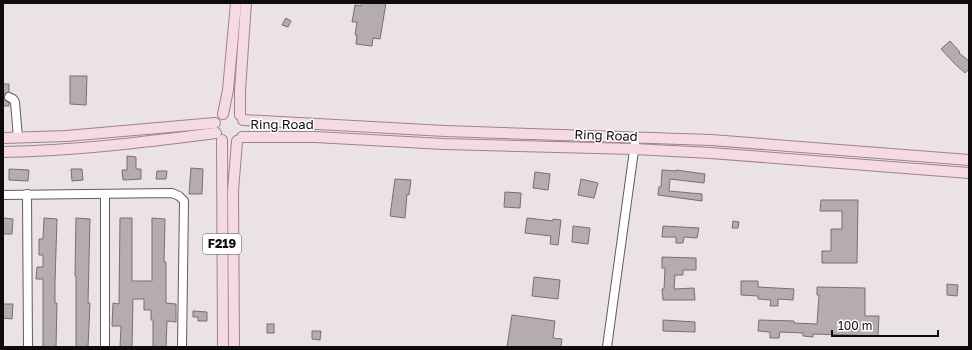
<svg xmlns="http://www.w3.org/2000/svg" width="972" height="350" font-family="'Golos Text',sans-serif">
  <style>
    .building { fill: #b5acae; stroke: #776f71 }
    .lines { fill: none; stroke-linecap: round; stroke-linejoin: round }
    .minor-casing { stroke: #625b5d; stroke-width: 10 }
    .major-casing { stroke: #a1818b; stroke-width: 12 }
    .minor { stroke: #fff; stroke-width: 8 }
    .major { stroke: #f6dae2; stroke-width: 10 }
    .labels { text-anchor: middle; stroke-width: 3; stroke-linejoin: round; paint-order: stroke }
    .shield { fill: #fff; stroke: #565455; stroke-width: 1 }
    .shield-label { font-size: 12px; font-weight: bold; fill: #0e0b0c }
    .street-label { font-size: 13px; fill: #0e0b0c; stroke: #fff }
  </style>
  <rect width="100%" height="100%" fill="#eae2e4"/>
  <!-- building -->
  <g class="building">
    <path d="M362,3H386L380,39L373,38L372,46L356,44L357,35H355L357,22H352L355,5L361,6Z"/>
    <path d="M286,18L291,21L288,27L282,25Z"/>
    <path d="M950,41L960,52L959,53L969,61V69L965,73L955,64L941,49Z"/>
    <path d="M70,76H87L86,105L70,104Z"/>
    <path d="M3,84H9V92L6,93L4,97L5,100L9,103V106H3Z"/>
    <path d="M127,156L136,157V169H141V179L123,180L122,170H127Z"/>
    <path d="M191,168L203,169L202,194H189Z"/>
    <path d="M9,169L29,170L28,181L9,180Z"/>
    <path d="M71,169H82L83,180L72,181Z"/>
    <path d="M662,170L676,171V170L705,174L704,183L670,179L669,191L702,194V201L658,195L659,187H661Z"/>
    <path d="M157,171H167L166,179H156Z"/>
    <path d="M535,172L550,174L548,190L533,188Z"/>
    <path d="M395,179L411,180L409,195L407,194L405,218L390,216Z"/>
    <path d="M581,179L598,183L594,198L578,195Z"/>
    <path d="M505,192L521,193L520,208L504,207Z"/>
    <path d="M821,200H858L857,263H822V251H831V229H842V211H820Z"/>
    <path d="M3,218L13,219L12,234H3Z"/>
    <path d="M44,218L57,219L55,282V303H57L56,347H43V279H36L37,267H43V255H39V239H43Z"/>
    <path d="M76,218L90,219L88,303H90L88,347H76V276H75Z"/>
    <path d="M120,218H132V281H152V218L165,219L164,262H166V303L176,304V322L167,321L166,347H153V320H151V310H144V299H133L132,347H120L121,326H112L113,303L119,304Z"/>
    <path d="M527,218L553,221V219L561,220L558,245L550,244L551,236L525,233Z"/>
    <path d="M733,221L739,222L738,228H732Z"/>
    <path d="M573,226L590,228L588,244L572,242Z"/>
    <path d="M663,226L699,228L697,238L684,237L683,243H676V237H662Z"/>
    <path d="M662,257L696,258V270H683V275H675L674,289L694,288L695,300H663L662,289H664L665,268H662Z"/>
    <path d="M534,277L560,280L558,299L532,296Z"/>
    <path d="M741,281H758V287L794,289L793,300L778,299V306H770L771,300L758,299V296L741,295Z"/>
    <path d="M947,284L958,285L957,296L947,295Z"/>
    <path d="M817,287L865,288V316H879L878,336L813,334V337L803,336V333L780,332L779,338H770V332L758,331L759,320L794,321V323L817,324L819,295H817Z"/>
    <path d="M3,304H13L12,319L3,318Z"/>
    <path d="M193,311L207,312V321H198V317H193Z"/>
    <path d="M512,315L555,321L553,338L562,339L561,347H507Z"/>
    <path d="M663,320L695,322V332L663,331Z"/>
    <rect x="267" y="324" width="7" height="9"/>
    <path d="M312,331H321L320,340L312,339Z"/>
  </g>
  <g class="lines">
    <!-- minor casing -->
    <g class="minor-casing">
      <g id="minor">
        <path d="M9,97L13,99L15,102L18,138"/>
        <path d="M27,194L28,347"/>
        <path d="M3,195L172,193L179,196L184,201L182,347"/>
        <path d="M105,347V194"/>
        <path d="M607,347L635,143"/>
      </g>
    </g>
    <!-- major casing -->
    <g class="major-casing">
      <g id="major">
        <path d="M223,114L228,90L236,3"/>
        <path d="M240,115V90L246,3"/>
        <path d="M243,120L445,131L711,140L969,160"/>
        <path d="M242,137H315L444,144L634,149L711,153L969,173"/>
        <path d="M3,138L66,136L215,123"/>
        <path d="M222,140L223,347"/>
        <path d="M3,152C74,151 145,142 216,133"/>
        <path d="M234,347L233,191L237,141"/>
      </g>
    </g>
    <!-- minor -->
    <use href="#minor" class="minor"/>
    <!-- major -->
    <use href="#major" class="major"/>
  </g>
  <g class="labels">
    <!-- shield labels -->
    <rect class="shield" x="203" y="234" width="38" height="20" rx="3"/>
    <g class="shield-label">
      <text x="222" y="248">F219</text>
    </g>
    <!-- street labels -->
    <g class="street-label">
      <text x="282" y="129">Ring Road</text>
      <text transform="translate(606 135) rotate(2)" y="5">Ring Road</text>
    </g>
  </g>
  <!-- border -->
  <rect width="972" height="350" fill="none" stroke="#0e0b0c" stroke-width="8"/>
  <!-- scale -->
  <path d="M832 330v6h106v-6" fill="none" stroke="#0e0b0c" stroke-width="2"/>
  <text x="838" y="330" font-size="12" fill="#0e0b0c" stroke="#ffffff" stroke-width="3" paint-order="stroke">100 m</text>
</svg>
